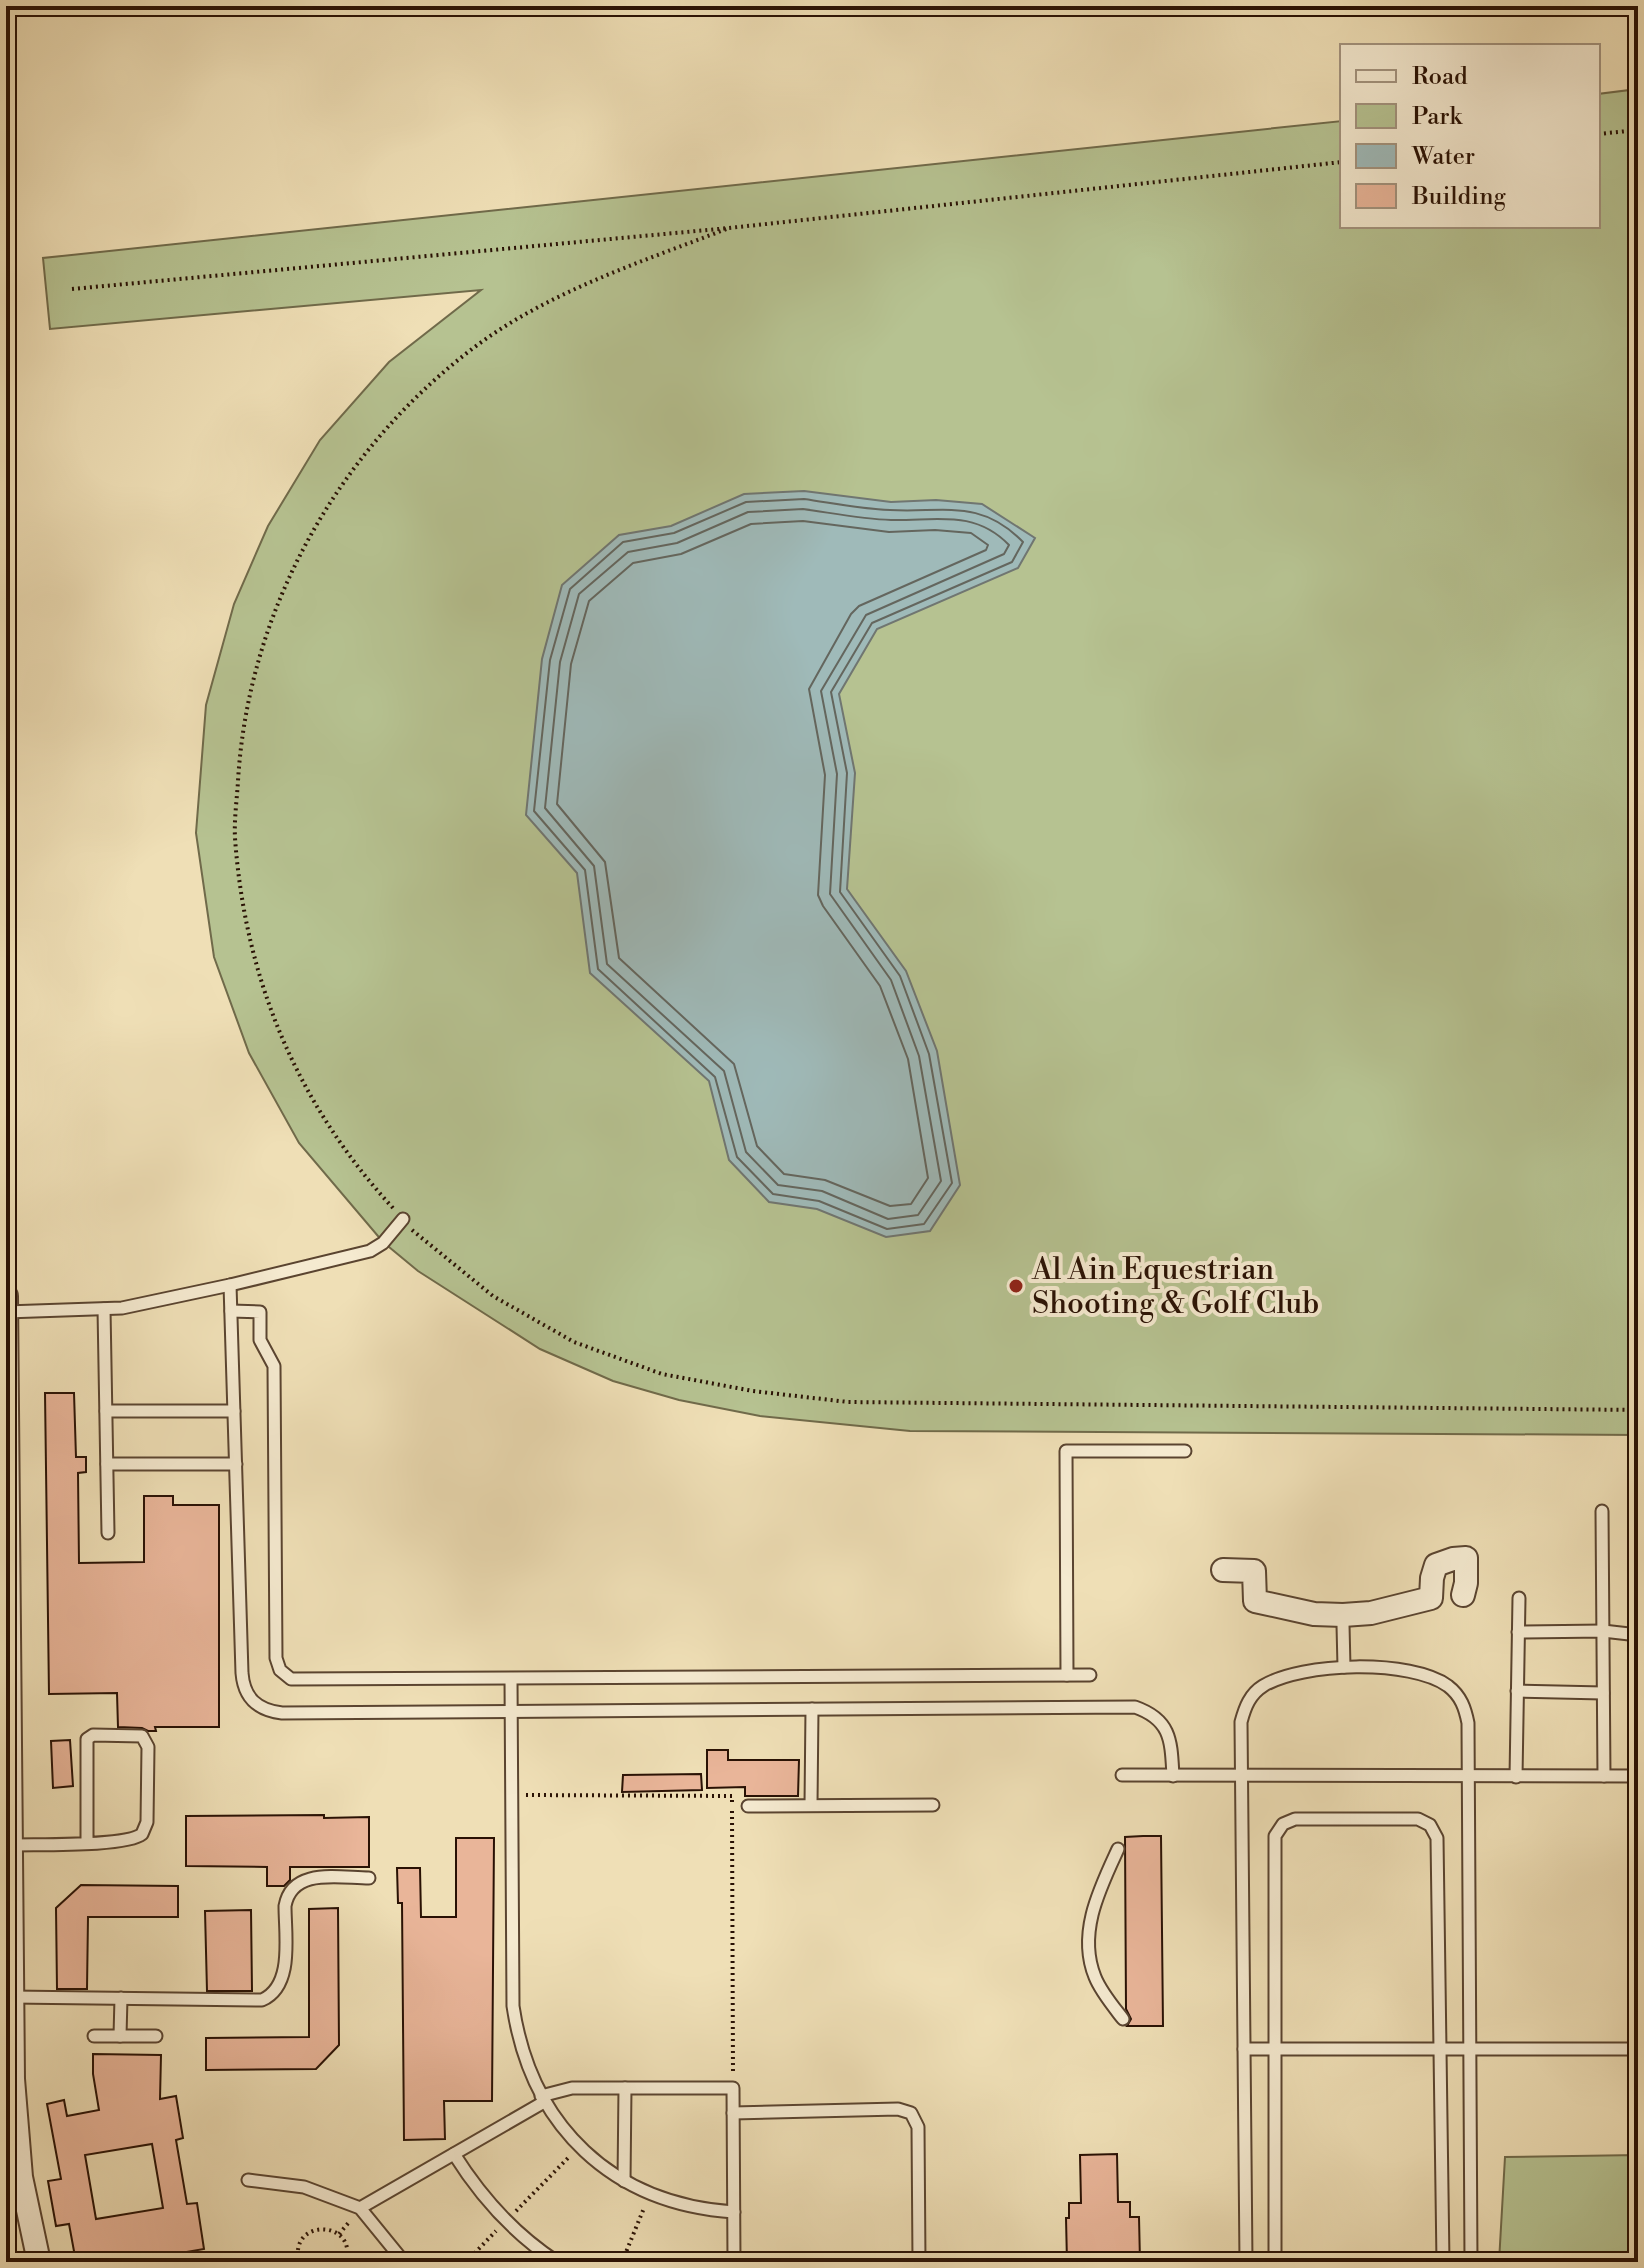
<svg xmlns="http://www.w3.org/2000/svg" width="1644" height="2268" font-family="'Libre Bodoni',serif">
  <style>
    .green { fill: #b6c291; stroke: #706a4a; stroke-width: 2 }
    .water { fill: #9fbab9; stroke: #707671; stroke-width: 2 }
    .lines { fill: none; stroke-linecap: round; stroke-linejoin: round }
    .shore { stroke: #64665e; stroke-width: 2 }
    .building { fill: #e9b599; stroke: #291104; stroke-width: 2; fill-rule: evenodd }
    .lane-casing { stroke: #5a4430; stroke-width: 15 }
    .street-casing { stroke: #5a4430; stroke-width: 26 }
    .path { stroke: #291104; stroke-width: 4; stroke-dasharray: 2 4; stroke-linecap: butt }
    .lane { stroke: #f5ead0; stroke-width: 11 }
    .street { stroke: #f5ead0; stroke-width: 22 }
    .poi-dot { fill: #8f2418; stroke: #f5ead0; stroke-width: 3 }
    .labels { text-anchor: middle; stroke-width: 8; stroke-linejoin: round; paint-order: stroke }
    .poi-label { font-size: 30px; fill: #291104; stroke: #f5ead0; text-anchor: start }
  </style>
  <rect width="100%" height="100%" fill="#efdfb6"/>
  <filter id="stains"><feTurbulence type="fractalNoise" baseFrequency=".0025" numOctaves="4"/><feColorMatrix values="0 0 0 0 .2 0 0 0 0 .09 0 0 0 0 .02 0 0 0 .5 -.17"/></filter>
  <radialGradient id="worn" r=".72"><stop offset=".6" stop-color="#630" stop-opacity="0"/><stop offset="1" stop-color="#630" stop-opacity=".3"/></radialGradient>
  <!-- green -->
  <g class="green">
    <path d="M1638,89V1435L910,1431L760,1416L679,1400L613,1381L540,1349L418,1271L383,1242L299,1143L249,1053L214,957L196,833L206,705L234,604L268,526L320,440L389,362L481,290L50,329L43,258L1342,121V226H1598V94Z"/>
    <path d="M1638,2155V2262H1499L1505,2157Z"/>
  </g>
  <!-- water -->
  <path class="water" d="M804,491L891,502L936,500L982,504L1035,538L1018,568L877,629L839,694L855,773L847,889L906,971L937,1051L960,1185L930,1231L886,1237L817,1209L769,1202L729,1160L709,1081L590,973L577,873L526,815L542,659L562,585L619,535L671,526L744,494Z"/>
  <g class="lines">
    <!-- shore -->
    <g class="shore">
      <path d="M804,499C832,503 861,509 890,510C944,513 980,498 1023,542L1012,562L872,623L831,692L847,773L840,892L900,976L929,1054L952,1183L924,1224L887,1229L819,1201L773,1194L737,1157L715,1077L598,969L585,870L534,811L550,660L570,589L623,542L674,533L746,502Z"/>
      <path d="M803,509C832,513 862,519 891,520C936,521 974,509 1009,545L1004,554L866,615L821,691L837,774L830,894L891,980L919,1056L941,1181L918,1215L888,1219L822,1191L778,1185L746,1152L724,1071L607,964L594,866L545,808L560,662L579,594L628,552L677,543L748,512Z"/>
      <path d="M803,521L889,532L935,530L971,533L988,545L986,550L859,606L851,614L809,689L825,775L818,895L823,906L880,986L908,1059L928,1178L911,1204L890,1206L825,1180L784,1174L757,1146L734,1064L619,958L605,862L557,804L571,664L589,601L633,563L681,554L751,524Z"/>
    </g>
  </g>
  <!-- building -->
  <g class="building">
    <path d="M45,1393H74L76,1457H86V1472L78,1473L79,1563L144,1562V1496H173V1505H219V1727H155L156,1731H148L142,1728L118,1727L117,1693L49,1694Z"/>
    <path d="M70,1740L73,1786L53,1788L51,1741Z"/>
    <path d="M707,1750H728V1760H799L798,1796H745V1787L707,1788Z"/>
    <path d="M701,1774L702,1790L622,1792L623,1775Z"/>
    <path d="M324,1815V1818L369,1817V1867H290V1880L284,1886H267V1867L186,1866V1816Z"/>
    <path d="M1143,1836H1161L1163,2026H1127L1131,2019L1126,2009L1125,1837Z"/>
    <path d="M456,1838H494L492,2101H444L445,2139L404,2140L402,1903H398L397,1868H420L421,1917H456Z"/>
    <path d="M81,1885L178,1886V1917H88L87,1989H57L56,1908Z"/>
    <path d="M338,1908L339,2045L316,2069L206,2070V2038L309,2037V1909Z"/>
    <path d="M251,1910L252,1991H207L205,1911Z"/>
    <path d="M93,2054L161,2055L160,2099L176,2096L183,2138L176,2140L187,2204L197,2203L204,2249L157,2257L158,2262H76L69,2224L56,2226L48,2181L61,2179L47,2104L64,2100L67,2116L99,2110L93,2074ZM152,2144L163,2208L96,2219L85,2155Z"/>
    <path d="M1117,2154L1118,2202H1130V2217H1139L1140,2262H1067L1066,2218H1069V2203H1081L1080,2155Z"/>
  </g>
  <g class="lines">
    <!-- lane casing -->
    <g class="lane-casing">
      <g id="lane">
        <path d="M230,1285L242,1673C244,1698 257,1710 282,1713L1135,1707C1172,1720 1171,1742 1173,1776"/>
        <path d="M104,1309L108,1533"/>
        <path d="M231,1311L260,1312V1340L274,1366L276,1658L280,1670L291,1679L1090,1675"/>
        <path d="M6,1312L122,1308L230,1285L370,1251L383,1243L403,1219"/>
        <path d="M106,1411H234"/>
        <path d="M107,1464H236"/>
        <path d="M1602,1511L1604,1776"/>
        <path d="M1343,1625L1344,1667"/>
        <path d="M1518,1632L1603,1631L1638,1635"/>
        <path d="M1067,1675L1066,1451H1185"/>
        <path d="M511,1679L513,2006C531,2126 612,2204 734,2212"/>
        <path d="M1517,1691L1603,1693"/>
        <path d="M1122,1775L1638,1776"/>
        <path d="M1516,1777L1519,1598"/>
        <path d="M811,1805L812,1709"/>
        <path d="M748,1806L933,1805"/>
        <path d="M11,1845C36,1844 126,1847 142,1834L147,1822L148,1747L142,1736L93,1735L87,1739V1842"/>
        <path d="M1118,1849C1100,1888 1077,1933 1095,1977C1101,1992 1113,2006 1123,2019"/>
        <path d="M12,1997L262,2000C294,1986 285,1936 285,1906C292,1867 339,1878 369,1878"/>
        <path d="M94,2036H156"/>
        <path d="M120,2036L121,1998"/>
        <path d="M1244,2049H1638"/>
        <path d="M541,2096L572,2088H733L734,2262"/>
        <path d="M733,2113L898,2109L911,2113L918,2127L919,2262"/>
        <path d="M454,2154C481,2197 514,2234 557,2262"/>
        <path d="M248,2180L304,2187L360,2208L404,2262"/>
        <path d="M624,2181L625,2088"/>
        <path d="M360,2208L544,2102"/>
        <path d="M1246,2262L1241,1722C1245,1707 1250,1694 1263,1686C1302,1662 1411,1659 1448,1686C1461,1696 1465,1708 1468,1723L1471,2262"/>
        <path d="M1275,2262V1836L1283,1824L1295,1819H1418L1430,1825L1437,1838L1443,2262"/>
      </g>
    </g>
    <!-- street casing -->
    <g class="street-casing">
      <g id="street">
        <path d="M6,1296L13,2079L21,2177L39,2262"/>
        <path d="M1223,1570L1254,1571L1255,1601L1314,1614L1343,1615L1371,1613L1431,1598L1432,1578L1436,1565L1453,1559L1466,1558V1583L1463,1595"/>
      </g>
    </g>
    <!-- path -->
    <g class="path">
      <path d="M1598,134L1638,130"/>
      <path d="M72,289L729,228L1342,162"/>
      <path d="M393,1208C297,1104 245,979 235,838C234,819 237,799 238,781C248,611 337,452 472,349C547,292 641,262 729,228"/>
      <path d="M412,1230L493,1296L574,1342L662,1374L753,1391L848,1402L1638,1410"/>
      <path d="M526,1795L732,1796V1802"/>
      <path d="M732,1811L733,2074"/>
      <path d="M516,2211L569,2157"/>
      <path d="M339,2234L350,2221"/>
      <path d="M299,2262C288,2218 358,2219 346,2262"/>
      <path d="M466,2262L496,2231"/>
      <path d="M622,2262L644,2208"/>
    </g>
    <!-- lane -->
    <use href="#lane" class="lane"/>
    <!-- street -->
    <use href="#street" class="street"/>
  </g>
  <!-- markers -->
  <circle class="poi-dot" cx="1016" cy="1286" r="8"/>
  <g class="labels">
    <!-- poi labels -->
    <g class="poi-label">
      <text x="1032" y="1279">Al Ain Equestrian<tspan x="1032" dy="34">Shooting &amp; Golf Club</tspan></text>
    </g>
  </g>
  <!-- margin -->
  <rect width="1644" height="2268" fill="none" stroke="#efdfb6" stroke-width="32"/>
  <rect x="8" y="8" width="1628" height="2252" fill="none" stroke="#291104" stroke-width="4"/>
  <rect x="16" y="16" width="1612" height="2236" fill="none" stroke="#291104" stroke-width="2"/>
  <!-- legend -->
  <rect x="1340" y="44" width="260" height="184" fill="#f5ead0" stroke="#a3937e" stroke-width="2"/>
  <rect x="1356" y="70" width="40" height="12" fill="#f5ead0" stroke="#a3937e" stroke-width="2"/>
  <text x="1412" y="84" font-size="24" fill="#291104">Road</text>
  <rect x="1356" y="104" width="40" height="24" fill="#b6c291" stroke="#a3937e" stroke-width="2"/>
  <text x="1412" y="124" font-size="24" fill="#291104">Park</text>
  <rect x="1356" y="144" width="40" height="24" fill="#9fbab9" stroke="#a3937e" stroke-width="2"/>
  <text x="1412" y="164" font-size="24" fill="#291104">Water</text>
  <rect x="1356" y="184" width="40" height="24" fill="#e9b599" stroke="#a3937e" stroke-width="2"/>
  <text x="1412" y="204" font-size="24" fill="#291104">Building</text>
  <rect width="100%" height="100%" filter="url(#stains)"/>
  <rect width="100%" height="100%" fill="url(#worn)"/>
</svg>
